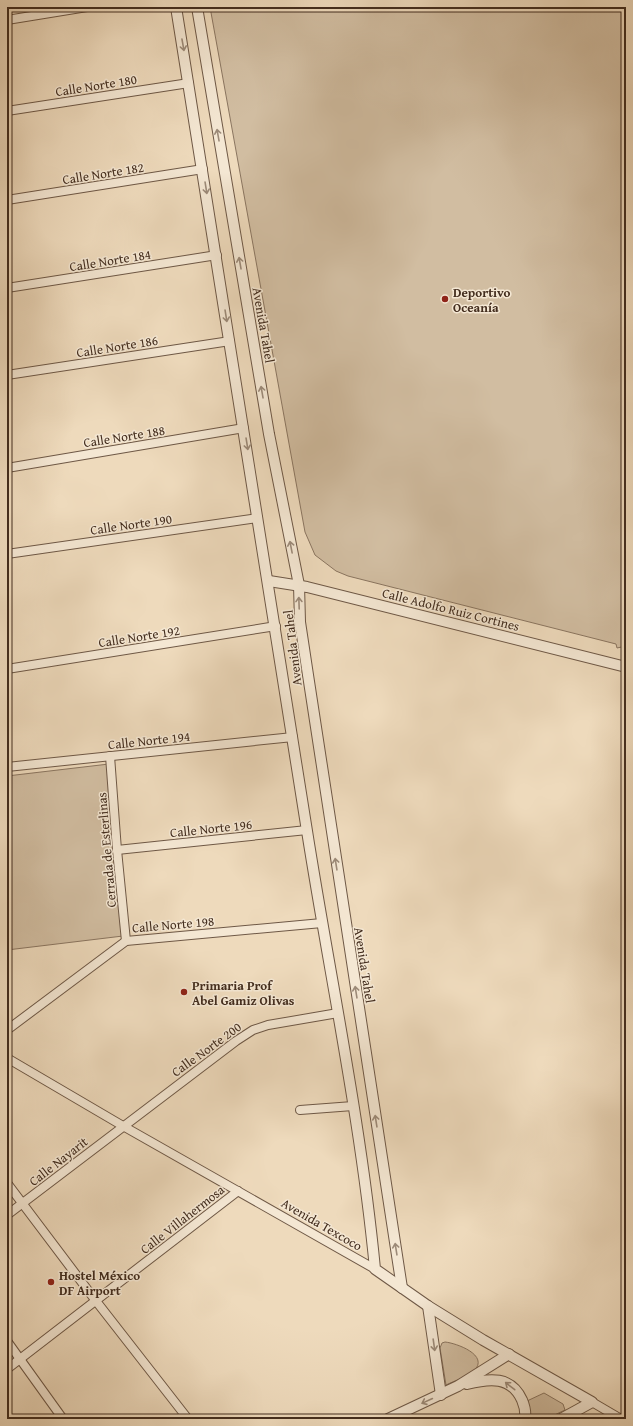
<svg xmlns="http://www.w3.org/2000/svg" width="633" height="1426" font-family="'Gentium Book Plus',serif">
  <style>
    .green { fill: #d1bda1; stroke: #8a7560 }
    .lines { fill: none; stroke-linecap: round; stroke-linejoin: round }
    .minor-casing { stroke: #6e5846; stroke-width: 10 }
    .tertiary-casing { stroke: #6e5846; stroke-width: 12 }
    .minor { stroke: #f4e7d3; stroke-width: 8 }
    .tertiary { stroke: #f4e7d3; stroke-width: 10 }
    .oneway { stroke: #9c8a78 }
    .poi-dot { fill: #8f2418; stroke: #f4e7d3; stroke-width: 1.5 }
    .labels { text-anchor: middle; stroke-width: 3; stroke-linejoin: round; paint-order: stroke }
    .street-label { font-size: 13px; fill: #432d1e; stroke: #f4e7d3 }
    .poi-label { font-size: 13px; font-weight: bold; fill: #432d1e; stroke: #f4e7d3; text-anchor: start }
  </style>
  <rect width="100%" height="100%" fill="#eedabc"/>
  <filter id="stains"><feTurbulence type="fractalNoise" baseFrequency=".005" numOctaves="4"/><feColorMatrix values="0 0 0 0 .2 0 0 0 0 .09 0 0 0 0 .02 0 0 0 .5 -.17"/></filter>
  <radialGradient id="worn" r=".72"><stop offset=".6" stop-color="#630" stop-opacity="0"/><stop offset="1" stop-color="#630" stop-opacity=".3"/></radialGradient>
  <!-- green -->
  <g class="green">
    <path d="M210,7H626V646L617,648L616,644L348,576L336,571L315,555L305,532Z"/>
    <path d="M109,764L123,936L7,950V776Z"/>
    <path d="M445,1342C456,1343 490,1355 474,1371C469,1376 454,1381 446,1385L440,1348L442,1343Z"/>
    <path d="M544,1393L563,1404L565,1410L546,1419H529L527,1401Z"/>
  </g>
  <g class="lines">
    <!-- minor casing -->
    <g class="minor-casing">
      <g id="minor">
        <path d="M7,20L87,7"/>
        <path d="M7,111L189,83"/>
        <path d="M7,200L203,169"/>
        <path d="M7,288L217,255"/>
        <path d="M7,375L230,341"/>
        <path d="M7,468L244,428"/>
        <path d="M7,554L258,518"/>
        <path d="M7,669L276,626"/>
        <path d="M110,756L117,850L126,941"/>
        <path d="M7,767L293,737"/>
        <path d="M117,850L307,830"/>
        <path d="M7,1030L126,941L322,923"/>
        <path d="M7,1058L123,1126L375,1269"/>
        <path d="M300,1110L353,1106"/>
        <path d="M7,1183L96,1301L188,1419"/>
        <path d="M7,1215L236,1041L253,1030L268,1025L338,1013"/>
        <path d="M7,1341L63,1419"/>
        <path d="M7,1369L238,1191"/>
        <path d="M592,1402L621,1419"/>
      </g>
    </g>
    <!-- tertiary casing -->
    <g class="tertiary-casing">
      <g id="tertiary">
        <path d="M176,7C222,281 264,556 307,831C330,977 361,1122 375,1269L428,1306L483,1340L592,1402L561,1419"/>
        <path d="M197,7L269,434L299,585L300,622L308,675L402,1288"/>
        <path d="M269,581L307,587L626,667"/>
        <path d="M428,1306L441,1395"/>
        <path d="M467,1384C490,1378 511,1376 522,1400C525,1407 526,1412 525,1419"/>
        <path d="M388,1419L458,1386L509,1354"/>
      </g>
    </g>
    <!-- minor -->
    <use href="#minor" class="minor"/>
    <!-- tertiary -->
    <use href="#tertiary" class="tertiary"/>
  </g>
  <!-- one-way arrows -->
  <defs><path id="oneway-shaft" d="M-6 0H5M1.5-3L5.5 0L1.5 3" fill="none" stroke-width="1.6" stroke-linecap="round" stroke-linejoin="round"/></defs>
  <g class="oneway">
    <use href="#oneway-shaft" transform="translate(183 45) rotate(80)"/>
    <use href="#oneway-shaft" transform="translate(218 135) rotate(-100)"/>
    <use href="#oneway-shaft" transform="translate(206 188) rotate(81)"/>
    <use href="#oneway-shaft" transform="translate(240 263) rotate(-100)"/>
    <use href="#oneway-shaft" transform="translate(226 316) rotate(81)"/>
    <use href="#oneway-shaft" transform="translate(262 392) rotate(-100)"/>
    <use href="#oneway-shaft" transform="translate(247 444) rotate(81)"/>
    <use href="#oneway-shaft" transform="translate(291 547) rotate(-101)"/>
    <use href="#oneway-shaft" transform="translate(299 603) rotate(-92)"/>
    <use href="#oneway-shaft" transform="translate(336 864) rotate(-99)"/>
    <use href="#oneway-shaft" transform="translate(356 992) rotate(-99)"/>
    <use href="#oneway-shaft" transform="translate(376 1121) rotate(-99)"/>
    <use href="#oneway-shaft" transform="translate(396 1249) rotate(-99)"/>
    <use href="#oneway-shaft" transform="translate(434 1345) rotate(82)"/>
    <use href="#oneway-shaft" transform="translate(510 1386) rotate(-142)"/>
    <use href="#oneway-shaft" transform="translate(427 1401) rotate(155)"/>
  </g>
  <!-- markers -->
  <g class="poi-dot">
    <circle cx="445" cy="299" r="4"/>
    <circle cx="184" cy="992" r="4"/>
    <circle cx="51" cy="1282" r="4"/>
  </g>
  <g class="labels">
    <!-- street labels -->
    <g class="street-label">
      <text transform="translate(96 85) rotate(-9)" y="5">Calle Norte 180</text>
      <text transform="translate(103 173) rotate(-9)" y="5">Calle Norte 182</text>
      <text transform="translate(110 260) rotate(-9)" y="5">Calle Norte 184</text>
      <text transform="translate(264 325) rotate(80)" y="5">Avenida Tahel</text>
      <text transform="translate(117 346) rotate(-9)" y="5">Calle Norte 186</text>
      <text transform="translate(124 436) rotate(-9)" y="5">Calle Norte 188</text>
      <text transform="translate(131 524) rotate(-8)" y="5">Calle Norte 190</text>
      <text transform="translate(451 609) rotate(14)" y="5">Calle Adolfo Ruiz Cortines</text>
      <text transform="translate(139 636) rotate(-9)" y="5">Calle Norte 192</text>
      <text transform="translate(292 648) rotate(-97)" y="5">Avenida Tahel</text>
      <text transform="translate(149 740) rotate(-6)" y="5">Calle Norte 194</text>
      <text transform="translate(211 828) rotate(-6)" y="5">Calle Norte 196</text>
      <text transform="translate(106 850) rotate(-95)" y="5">Cerrada de Esterlinas</text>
      <text transform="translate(173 924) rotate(-5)" y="5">Calle Norte 198</text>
      <text transform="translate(365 965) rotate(81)" y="5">Avenida Tahel</text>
      <text transform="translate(206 1049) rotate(-36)" y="5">Calle Norte 200</text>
      <text transform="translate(58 1161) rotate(-38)" y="5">Calle Nayarit</text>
      <text transform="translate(182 1219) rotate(-38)" y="5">Calle Villahermosa</text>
      <text transform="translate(322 1224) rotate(30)" y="5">Avenida Texcoco</text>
    </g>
    <!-- poi labels -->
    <g class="poi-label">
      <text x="453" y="297">Deportivo<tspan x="453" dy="15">Oceanía</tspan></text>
      <text x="192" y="990">Primaria Prof<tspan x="192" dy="15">Abel Gamiz Olivas</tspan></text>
      <text x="59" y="1280">Hostel México<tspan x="59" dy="15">DF Airport</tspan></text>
    </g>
  </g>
  <!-- margin -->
  <rect width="633" height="1426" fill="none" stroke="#eedabc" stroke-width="24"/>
  <rect x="8" y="8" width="617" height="1410" fill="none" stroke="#432d1e" stroke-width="2"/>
  <rect x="12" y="12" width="609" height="1402" fill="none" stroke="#432d1e"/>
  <rect width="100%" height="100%" filter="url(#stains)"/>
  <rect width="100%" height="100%" fill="url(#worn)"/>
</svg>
